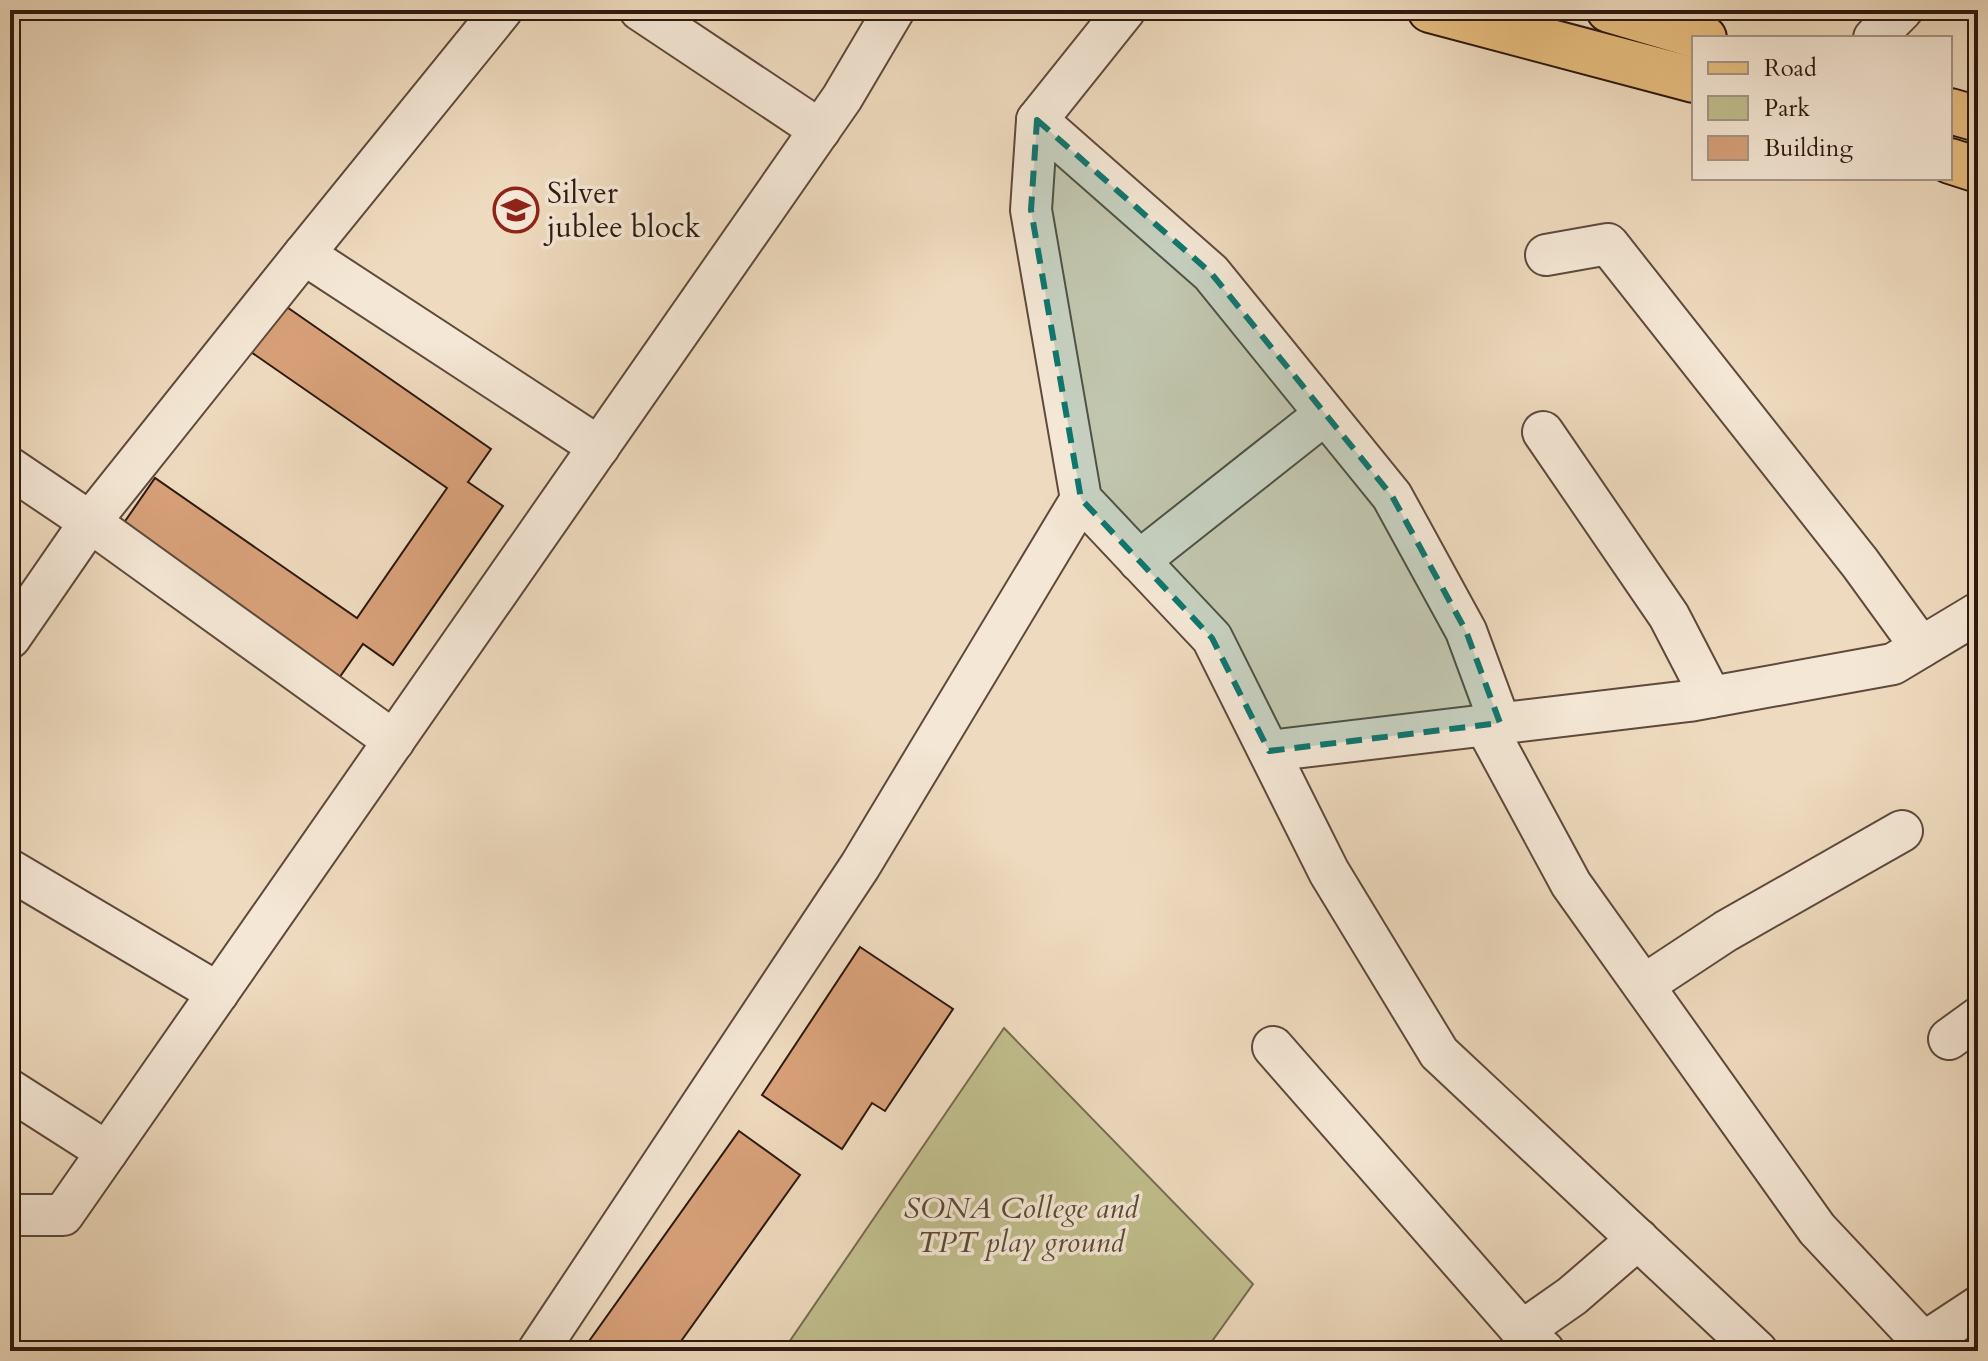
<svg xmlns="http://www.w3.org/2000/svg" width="1988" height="1361" font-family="Cardo,serif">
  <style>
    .green { fill: #c0bd8c; stroke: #776b4e; stroke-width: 2 }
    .building { fill: #d7a079; stroke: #2e190f; stroke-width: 2 }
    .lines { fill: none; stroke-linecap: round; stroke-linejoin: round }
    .minor-casing { stroke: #5e493b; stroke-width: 44 }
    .major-casing { stroke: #2e190f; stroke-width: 48 }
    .minor { stroke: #f4e7d5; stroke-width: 40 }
    .major { stroke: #e7bd7f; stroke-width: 44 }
    .marked { fill: #0f766e; fill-opacity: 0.2; stroke: #0f766e; stroke-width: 6; stroke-dasharray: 16 10; stroke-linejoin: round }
    .labels { text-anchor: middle; stroke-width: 7; stroke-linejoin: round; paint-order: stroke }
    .poi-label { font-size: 30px; fill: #2e190f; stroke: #f4e7d5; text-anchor: start }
    .park-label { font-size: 30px; font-style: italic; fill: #5a4a34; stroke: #f4e7d5 }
  </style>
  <rect width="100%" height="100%" fill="#eedabe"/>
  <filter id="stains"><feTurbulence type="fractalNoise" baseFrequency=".0025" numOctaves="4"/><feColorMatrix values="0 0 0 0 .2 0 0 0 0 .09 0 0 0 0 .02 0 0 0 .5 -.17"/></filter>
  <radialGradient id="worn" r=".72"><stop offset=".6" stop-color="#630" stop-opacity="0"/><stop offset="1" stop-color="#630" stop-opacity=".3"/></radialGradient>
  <!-- green -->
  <path class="green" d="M1004,1028L1253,1284L1205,1351H783Z"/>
  <!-- building -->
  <g class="building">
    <path d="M271,296L491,449L468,482L503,506L393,665L363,644L339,678L121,527L155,478L357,618L447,488L238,343Z"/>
    <path d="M860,947L953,1009L885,1111L872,1103L842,1149L762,1095Z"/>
    <path d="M739,1131L800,1175L674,1351H582Z"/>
  </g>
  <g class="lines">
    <!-- minor casing -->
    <g class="minor-casing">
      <g id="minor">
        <path d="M640,10L820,130"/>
        <path d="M1125,10L1037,120L1031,210L1081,499L1212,638L1329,872L1439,1053L1757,1351"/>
        <path d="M1874,38L1902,10"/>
        <path d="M1037,120L1211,273L1392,496L1466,631L1500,723"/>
        <path d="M304,254L502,10"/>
        <path d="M1546,255L1608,244L1860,563L1921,647"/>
        <path d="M1543,432L1669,616L1711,697"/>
        <path d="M10,468L90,522L394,741"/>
        <path d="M1139,561L1325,414"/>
        <path d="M10,638L90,522L304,254L599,447"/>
        <path d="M1485,725L1571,884L1817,1229L1924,1343"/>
        <path d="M1269,751L1689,701L1893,664L1978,613"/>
        <path d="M10,870L218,993"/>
        <path d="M1644,985L1726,931L1902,831"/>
        <path d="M1949,1039L1978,1018"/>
        <path d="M1273,1047L1522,1331L1544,1351"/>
        <path d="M10,1090L107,1152"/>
        <path d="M10,1215H63L842,98L894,10"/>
        <path d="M1522,1331L1572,1296L1638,1239"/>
        <path d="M538,1351L860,866L1081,499"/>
        <path d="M1911,1351L1978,1307"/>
      </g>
    </g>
    <!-- major casing -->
    <g class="major-casing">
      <g id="major">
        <path d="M1430,10L1694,80"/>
        <path d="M1609,10L1704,38"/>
        <path d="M1950,111L1978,119"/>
        <path d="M1950,161L1978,170"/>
      </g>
    </g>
    <!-- minor -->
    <use href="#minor" class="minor"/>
    <!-- major -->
    <use href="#major" class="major"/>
  </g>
  <!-- marked area -->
  <path class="marked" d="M1037,120L1211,273L1392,496L1466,631L1500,723L1269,751L1212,638L1081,499L1031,210Z"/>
  <!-- icons -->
  <defs>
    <g id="university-ring" transform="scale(2.3)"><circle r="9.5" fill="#f4e7d5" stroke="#8f2418" stroke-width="1.5"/><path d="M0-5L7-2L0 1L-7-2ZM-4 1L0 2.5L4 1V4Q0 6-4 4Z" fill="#8f2418"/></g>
  </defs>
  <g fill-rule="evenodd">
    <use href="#university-ring" x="516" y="210"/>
  </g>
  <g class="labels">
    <!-- poi labels -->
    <g class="poi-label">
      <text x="547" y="203">Silver<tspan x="547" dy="34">jublee block</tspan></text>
    </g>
    <!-- park labels -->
    <g class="park-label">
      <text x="1021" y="1218">SONA College and<tspan x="1021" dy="34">TPT play ground</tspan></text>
    </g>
  </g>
  <!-- margin -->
  <rect width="1988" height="1361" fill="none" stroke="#eedabe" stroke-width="40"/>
  <rect x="12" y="12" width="1964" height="1337" fill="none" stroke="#2e190f" stroke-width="4"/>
  <rect x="20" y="20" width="1948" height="1321" fill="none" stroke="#2e190f" stroke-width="2"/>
  <!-- legend -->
  <rect x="1692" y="36" width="260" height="144" fill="#f4e7d5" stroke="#a59586" stroke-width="2"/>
  <rect x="1708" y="62" width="40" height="12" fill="#e7bd7f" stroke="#a59586" stroke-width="2"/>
  <text x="1764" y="76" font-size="24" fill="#2e190f">Road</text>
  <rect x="1708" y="96" width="40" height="24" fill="#c0bd8c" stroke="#a59586" stroke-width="2"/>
  <text x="1764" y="116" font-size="24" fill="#2e190f">Park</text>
  <rect x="1708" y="136" width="40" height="24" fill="#d7a079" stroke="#a59586" stroke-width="2"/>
  <text x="1764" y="156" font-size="24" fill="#2e190f">Building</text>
  <rect width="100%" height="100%" filter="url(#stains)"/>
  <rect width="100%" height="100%" fill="url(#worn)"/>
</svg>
